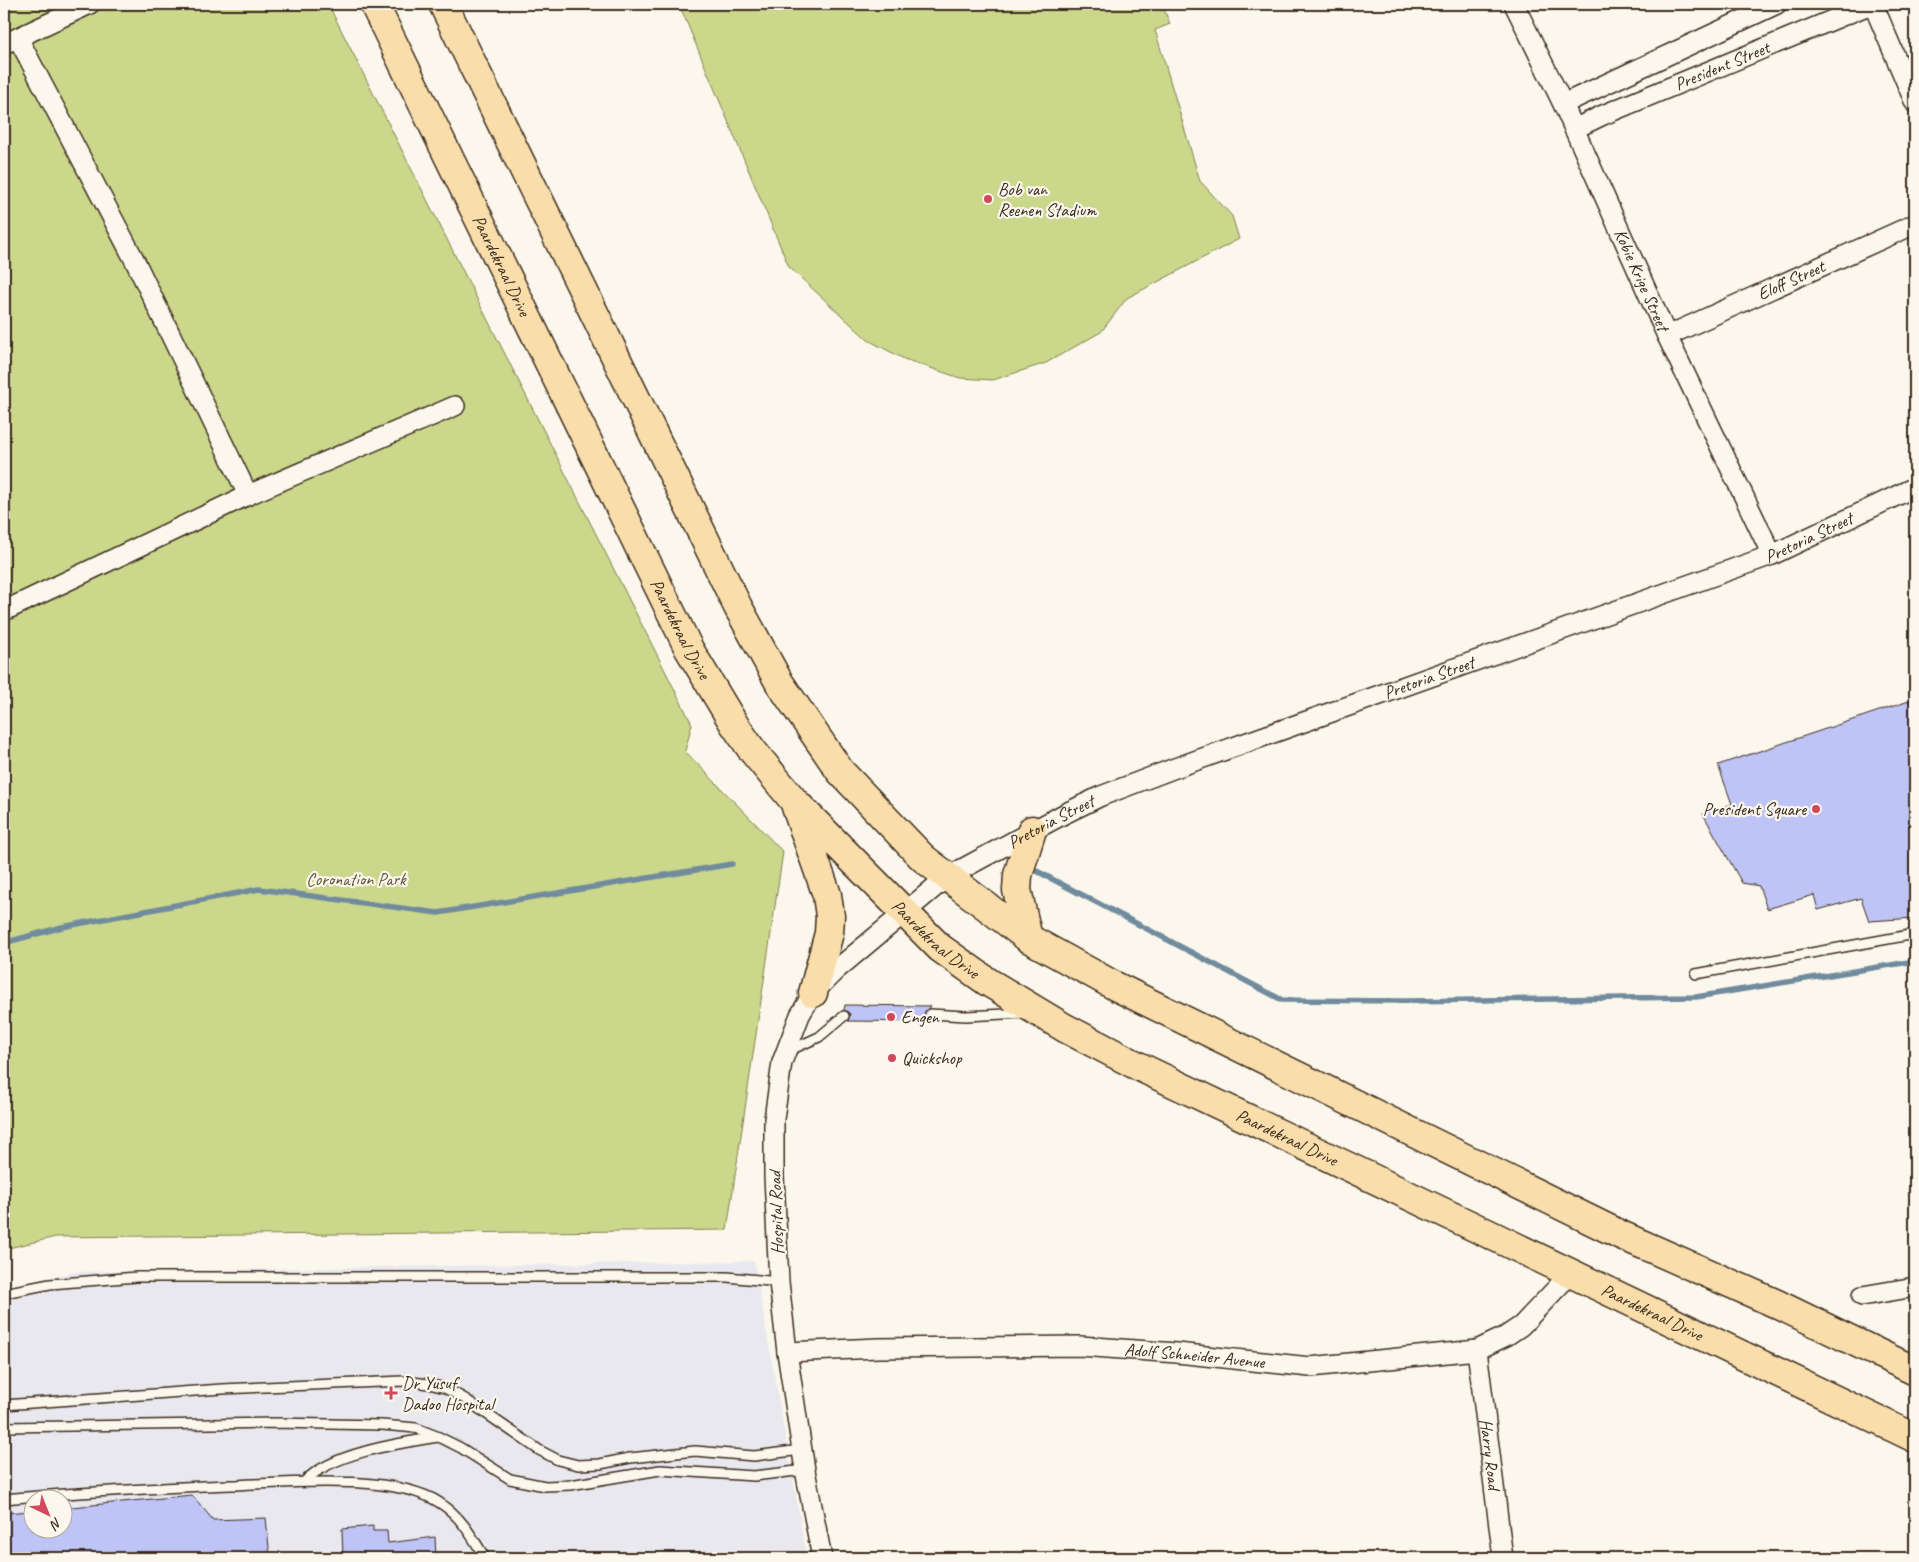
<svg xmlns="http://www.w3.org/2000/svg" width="1919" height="1562" font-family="Caveat,sans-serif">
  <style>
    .built { fill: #e9e8ef; fill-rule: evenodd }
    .green { fill: #cbd78a; stroke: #838054 }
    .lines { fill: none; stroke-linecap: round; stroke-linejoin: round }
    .stream { stroke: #718b9e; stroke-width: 5.5 }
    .building { fill: #bfc4f6; stroke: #3b2a1e }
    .lane-casing { stroke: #3b2a1e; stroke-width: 12 }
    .street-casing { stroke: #3b2a1e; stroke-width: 22 }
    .primary-casing { stroke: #3b2a1e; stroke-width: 31 }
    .lane { stroke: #fbf7ec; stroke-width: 9 }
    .street { stroke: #fbf7ec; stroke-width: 19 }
    .primary { stroke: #f9deab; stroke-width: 28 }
    .poi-dot { fill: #d1495b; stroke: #fbf7ec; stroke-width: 2 }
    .labels { text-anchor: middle; stroke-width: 4.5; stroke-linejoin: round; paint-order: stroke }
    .street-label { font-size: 18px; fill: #3b2a1e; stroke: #fbf7ec }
    .poi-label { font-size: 18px; fill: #3b2a1e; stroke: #fbf7ec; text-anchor: start }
    .park-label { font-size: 18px; fill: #5f5539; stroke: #fbf7ec }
  </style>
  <rect width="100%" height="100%" fill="#fbf7ec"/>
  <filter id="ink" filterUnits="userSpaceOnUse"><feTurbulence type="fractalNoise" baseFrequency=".02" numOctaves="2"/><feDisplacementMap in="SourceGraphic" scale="10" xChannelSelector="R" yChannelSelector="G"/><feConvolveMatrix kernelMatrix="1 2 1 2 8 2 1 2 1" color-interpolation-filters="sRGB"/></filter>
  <g filter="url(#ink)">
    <!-- built -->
    <path class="built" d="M754,1261L807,1558H4V1287L75,1272ZM32,1500H62V1530H32Z"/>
    <!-- green -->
    <g class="green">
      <path d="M4,4H328L692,724L685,751L783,852L727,1230L56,1237L4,1249Z"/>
      <path d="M679,4H1162L1170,24L1155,30L1200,181L1232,216L1239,239L1127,298L1101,332L1046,363L993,380L960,378L904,359L868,340L789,267Z"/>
    </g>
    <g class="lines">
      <!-- stream -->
      <g class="stream">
        <path d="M1033,869L1282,1000L1405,1001L1696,997L1915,961"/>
        <path d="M4,943L62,927L259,889L438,913L732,864"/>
      </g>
    </g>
    <!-- building -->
    <g class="building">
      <path d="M1915,699V918L1869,921L1861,898L1818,910L1814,895L1767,909L1759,886L1742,883L1703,814L1732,804L1718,765Z"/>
      <path d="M845,1005L930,1006L924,1014L926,1019L930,1020L929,1022L848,1021L850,1014L844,1010Z"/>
      <path d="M192,1495L213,1520L266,1518L270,1558H4V1513L32,1511V1530H62V1508Z"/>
      <path d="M373,1526V1531H387L388,1543L435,1537L436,1558H343L342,1529Z"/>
    </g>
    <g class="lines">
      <!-- lane casing -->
      <g class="lane-casing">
        <g id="lane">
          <path d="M1696,974L1915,934"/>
          <path d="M930,1014L966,1016L1025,1013"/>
          <path d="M788,1051L819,1037L844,1016"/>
          <path d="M4,1293L50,1284L137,1277H727L779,1282"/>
          <path d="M4,1405L222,1389L403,1381L429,1384L445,1388L465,1399L539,1450L558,1460L578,1465L600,1464L630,1458L695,1451L754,1456L801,1450"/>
          <path d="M4,1427L274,1423L382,1425L416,1428L439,1437L461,1448L510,1479L545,1486L570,1485L660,1470L754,1476L805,1470"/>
          <path d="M305,1481C332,1453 400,1443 438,1437"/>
          <path d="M4,1499C79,1492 155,1488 231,1485C286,1483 394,1473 440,1503C461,1516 473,1538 485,1558"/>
        </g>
      </g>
      <!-- street casing -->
      <g class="street-casing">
        <g id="street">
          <path id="s1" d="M1514,4L1563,104L1667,336L1772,555"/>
          <path d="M1873,4L1915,103"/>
          <path d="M18,38L134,259L248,495"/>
          <path d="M4,44L90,4"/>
          <path d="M1563,104L1777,4"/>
          <path id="s2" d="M1574,129L1603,115L1871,4"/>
          <path id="s3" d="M1667,336L1915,224"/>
          <path d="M4,611L248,495L455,406"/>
          <path d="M1862,1296L1915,1287"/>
          <path id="s4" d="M1477,1350L1503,1558"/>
          <path id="s5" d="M787,1352L878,1348L1080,1346L1177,1353L1310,1367L1477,1350L1506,1336L1521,1326L1572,1272"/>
          <path id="s6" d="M822,1558L805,1470L787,1352L779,1282L774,1176V1119L782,1062L800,1015L813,993L836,970L947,877L1064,814L1101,796L1175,768L1772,555L1915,487"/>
        </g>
      </g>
      <!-- primary casing -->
      <g class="primary-casing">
        <g id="primary">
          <path id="s7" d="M374,4L689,649L734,724L752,750L794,801L940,948L988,982L1065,1028L1138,1066L1915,1438"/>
          <path d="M443,4L738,607L779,682L840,771L923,858L1028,938L1115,986L1621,1235L1777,1304L1915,1371"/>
          <path d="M796,807L827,895L830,916L829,933L813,993"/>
          <path d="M1028,938L1017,890L1018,875L1032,830"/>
        </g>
      </g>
      <!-- lane -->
      <use href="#lane" class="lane"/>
      <!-- street -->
      <use href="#street" class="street"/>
      <!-- primary -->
      <use href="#primary" class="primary"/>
    </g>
  </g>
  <!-- markers -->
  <g class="poi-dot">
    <circle cx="988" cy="199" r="5"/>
    <circle cx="1816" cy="809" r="5"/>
    <circle cx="891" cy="1017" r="5"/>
    <circle cx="892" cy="1058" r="5"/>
    <path d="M388.5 1385.5h5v5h5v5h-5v5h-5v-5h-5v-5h5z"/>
  </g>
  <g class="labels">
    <!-- street labels -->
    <g class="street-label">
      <text dy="6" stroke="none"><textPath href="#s2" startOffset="161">President Street</textPath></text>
      <text dy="6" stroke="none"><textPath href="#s7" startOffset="291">Paardekraal Drive</textPath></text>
      <text dy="6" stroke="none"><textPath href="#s1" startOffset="304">Kobie Krige Street</textPath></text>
      <text dy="6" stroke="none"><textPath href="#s3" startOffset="136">Eloff Street</textPath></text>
      <text dy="6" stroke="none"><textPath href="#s6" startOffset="1681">Pretoria Street</textPath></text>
      <text dy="6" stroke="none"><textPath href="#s7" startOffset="696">Paardekraal Drive</textPath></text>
      <text dy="6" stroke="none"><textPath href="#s6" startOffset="1276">Pretoria Street</textPath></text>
      <text dy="6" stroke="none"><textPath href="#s6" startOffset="871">Pretoria Street</textPath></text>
      <text dy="6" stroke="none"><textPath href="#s7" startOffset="1101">Paardekraal Drive</textPath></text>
      <text dy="6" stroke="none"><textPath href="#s7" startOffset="1506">Paardekraal Drive</textPath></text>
      <text transform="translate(776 1213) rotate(-92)" y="6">Hospital Road</text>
      <text dy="6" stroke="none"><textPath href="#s7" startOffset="1911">Paardekraal Drive</textPath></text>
      <text dy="6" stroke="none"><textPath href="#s5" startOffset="408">Adolf Schneider Avenue</textPath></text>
      <text dy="6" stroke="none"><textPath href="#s4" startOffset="105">Harry Road</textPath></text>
    </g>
    <!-- poi labels -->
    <g class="poi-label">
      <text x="998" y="195">Bob van<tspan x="998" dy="21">Reenen Stadium</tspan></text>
      <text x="1806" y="815" text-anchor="end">President Square</text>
      <text x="901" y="1023">Engen</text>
      <text x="902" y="1064">Quickshop</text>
      <text x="402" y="1389">Dr Yusuf<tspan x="402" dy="21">Dadoo Hospital</tspan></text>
    </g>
    <!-- park labels -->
    <g class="park-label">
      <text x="356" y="885">Coronation Park</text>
    </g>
  </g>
  <!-- margin -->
  <rect width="1919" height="1562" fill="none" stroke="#fbf7ec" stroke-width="20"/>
  <rect x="10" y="10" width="1899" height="1542" fill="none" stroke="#3b2a1e" stroke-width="2" filter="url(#ink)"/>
  <!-- north arrow -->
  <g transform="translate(48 1514) rotate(137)"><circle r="24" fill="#fbf7ec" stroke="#aea59a"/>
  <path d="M0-4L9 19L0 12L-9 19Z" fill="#d1495b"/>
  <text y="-8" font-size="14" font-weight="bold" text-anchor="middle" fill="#3b2a1e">N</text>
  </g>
</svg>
